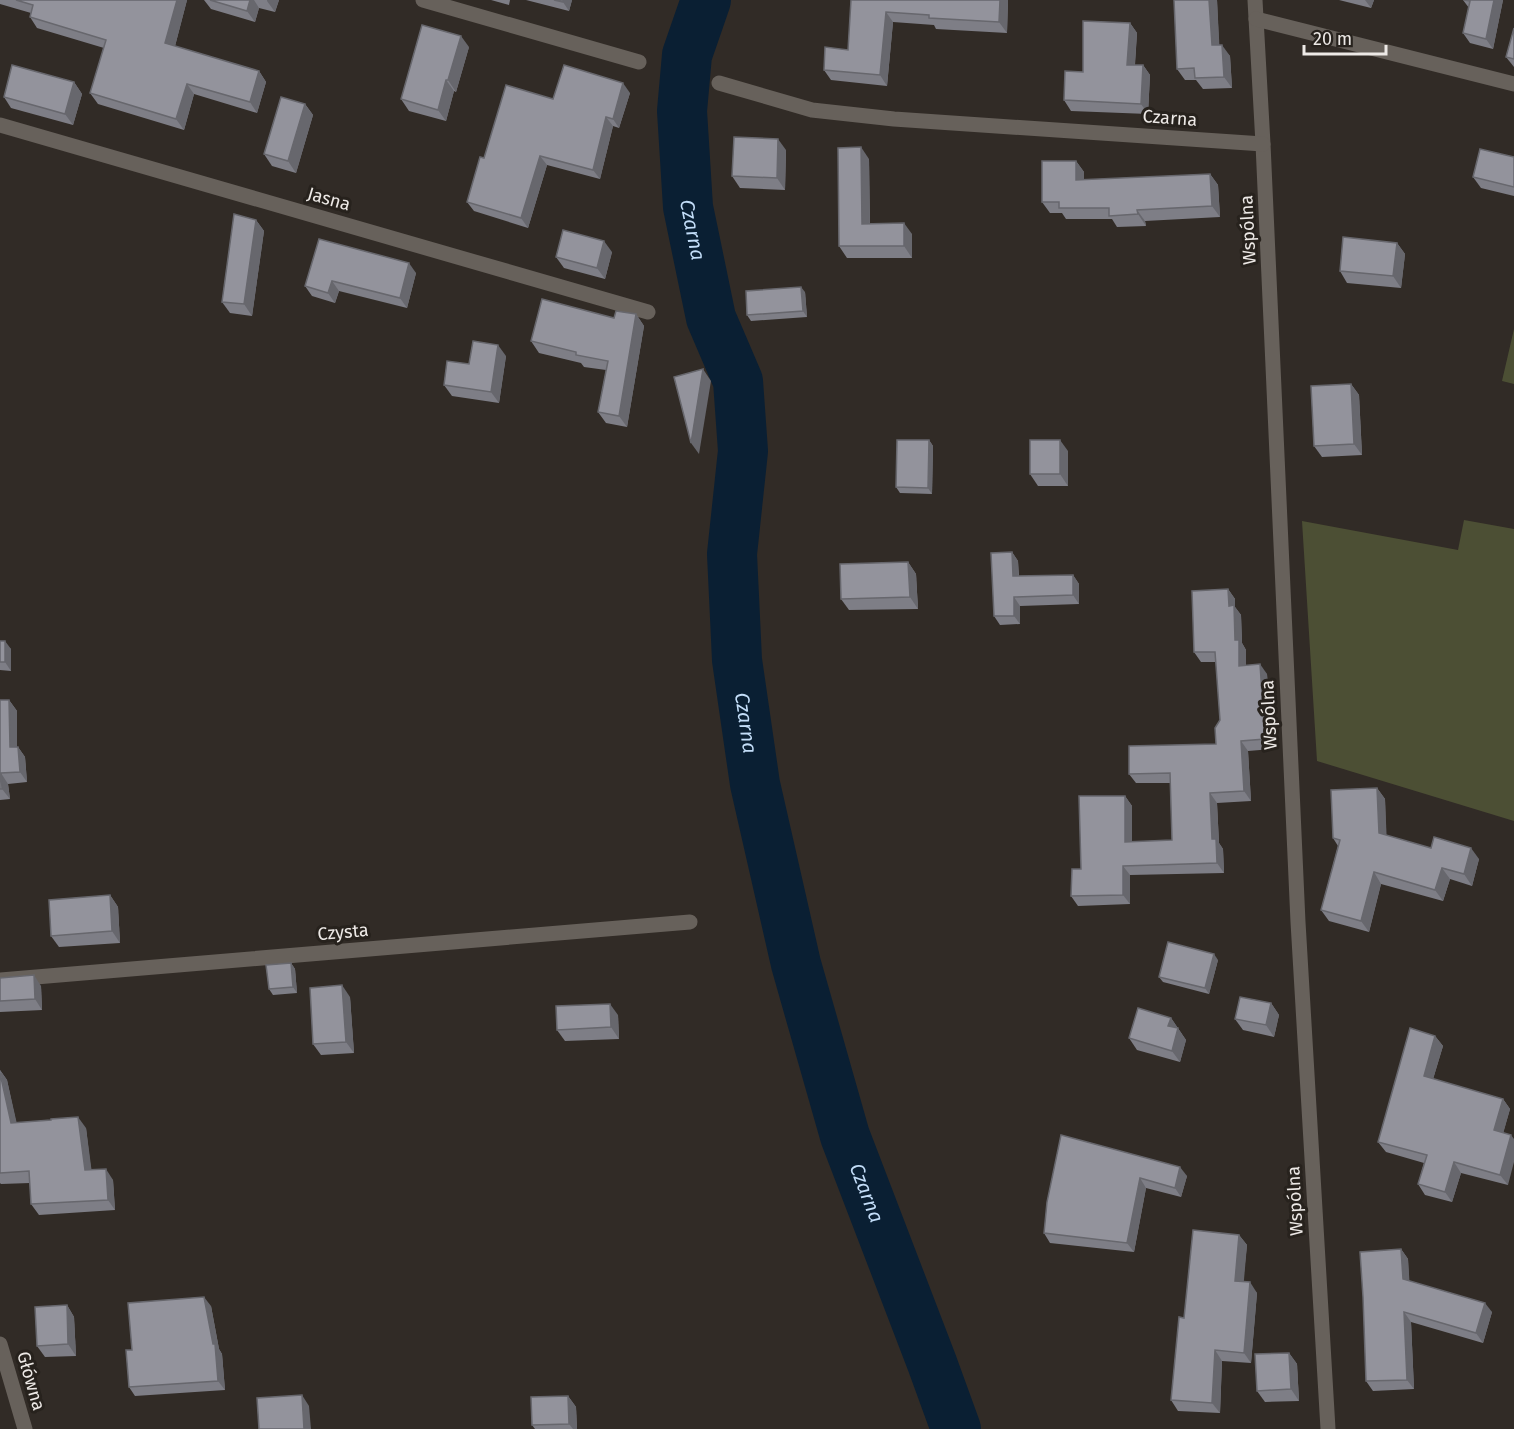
<svg xmlns="http://www.w3.org/2000/svg" width="1514" height="1429" font-family="'Fira Sans',sans-serif">
  <style>
    .green { fill: #4c4f34 }
    .lines { fill: none; stroke-linecap: round; stroke-linejoin: round }
    .river { stroke: #0a1f33; stroke-width: 50 }
    .minor { stroke: #67615b; stroke-width: 15 }
    .wall { fill: #7e7e86 }
    .shaded-wall { fill: #67676d }
    .building { fill: #93939c; stroke: #67676d; stroke-width: 1.5 }
    .labels { text-anchor: middle; stroke-width: 6; stroke-linejoin: round; paint-order: stroke }
    .street-label { font-size: 18px; fill: #ede9e6; stroke: #27221d }
    .water-label { font-size: 20px; font-style: italic; fill: #c3ddf8; stroke: #27221d }
  </style>
  <rect width="100%" height="100%" fill="#312b26"/>
  <!-- green -->
  <g class="green">
    <path d="M1514,329V384L1502,381Z"/>
    <path d="M1464,520L1514,529V821L1317,761L1302,521L1458,550Z"/>
  </g>
  <g class="lines">
    <!-- river -->
    <path class="river" id="s1" d="M706,0L687,55L682,111L688,207L711,318L738,381L743,451L732,554L737,660L755,784L796,964L845,1136L932,1363L956,1429"/>
    <!-- minor -->
    <g class="minor">
      <path d="M423,0L639,62"/>
      <path d="M1255,0L1263,144L1298,922L1328,1429"/>
      <path d="M1256,19L1514,84"/>
      <path d="M719,83L812,110L894,119L1263,144"/>
      <path d="M0,125L648,312"/>
      <path d="M0,980L690,922"/>
      <path d="M0,1344L25,1429"/>
    </g>
  </g>
  <!-- wall -->
  <g class="wall">
    <path d="M0,0H187L175,46L259,71L266,82L257,113L194,94L184,130L98,104L90,93L104,48L37,28L30,17L31,13L0,4Z"/>
    <path d="M204,0H279L275,12L259,8L255,22L211,9Z"/>
    <path d="M491,0H510L509,5Z"/>
    <path d="M526,0H572L569,11Z"/>
    <path d="M851,0H1008L1007,33L936,29L934,25L893,22L887,86L831,80L824,70L848,50Z"/>
    <path d="M1217,0L1219,45L1230,56L1232,88L1203,89L1196,80H1185L1177,69Z"/>
    <path d="M1339,0H1374L1371,8Z"/>
    <path d="M1463,0H1503L1493,49L1470,43L1463,33L1469,8Z"/>
    <path d="M1130,23L1137,33L1135,65H1143L1150,75L1148,114L1071,111L1064,100L1083,72Z"/>
    <path d="M1514,28V67L1506,57Z"/>
    <path d="M469,47L456,92L454,91L446,121L409,111L401,99Z"/>
    <path d="M74,82L82,94L73,125L11,108L4,97Z"/>
    <path d="M630,93L619,128L613,126L600,179L547,165L528,228L474,211L467,202L484,158L553,99Z"/>
    <path d="M305,104L313,115L296,173L272,166L264,154Z"/>
    <path d="M786,150L785,190L740,188L732,176Z"/>
    <path d="M1514,157V196L1481,188L1473,177Z"/>
    <path d="M869,159L870,224L912,234V258H847L839,246Z"/>
    <path d="M1076,161L1084,172V180L1210,174L1218,185L1220,217L1145,221L1146,226L1117,227L1112,219H1066L1062,213H1050L1042,202Z"/>
    <path d="M256,220L264,231L252,316L230,313L222,302Z"/>
    <path d="M319,239L416,273L407,308L339,291L335,303L312,296L305,286Z"/>
    <path d="M1397,243L1405,254L1401,288L1347,283L1340,271Z"/>
    <path d="M612,252L605,279L564,268L556,257Z"/>
    <path d="M805,292L807,317L751,321L747,315Z"/>
    <path d="M636,314L644,326L627,427L606,423L598,412L606,370L584,367L581,363L539,353L531,341L614,318Z"/>
    <path d="M506,356L499,403L452,396L444,385L469,364Z"/>
    <path d="M1351,384L1359,395L1362,455L1322,457L1314,446Z"/>
    <path d="M929,440L933,446L932,494L900,493L896,487Z"/>
    <path d="M1068,451V486H1038L1030,474Z"/>
    <path d="M1012,552L1018,561L1019,576L1073,575L1079,584V604L1020,606V624L1000,625L994,616Z"/>
    <path d="M908,562L916,574L918,609L849,610L841,599Z"/>
    <path d="M1228,589L1235,599V607L1241,615L1242,643L1246,650V665L1267,674L1272,749L1248,751L1251,801L1217,803L1219,843L1223,849L1224,873L1130,875V904L1078,906L1071,896L1081,869L1125,796L1132,806V842L1172,840L1170,783H1136L1129,774L1216,744L1220,720L1216,662H1201L1194,652Z"/>
    <path d="M0,641L11,649V671L0,670Z"/>
    <path d="M0,700H9L17,711V747H18L25,757L27,782L8,784L10,799L0,800Z"/>
    <path d="M1377,788L1385,799L1386,835L1431,848L1479,859L1472,886L1450,879L1443,901L1381,884L1369,932L1329,921L1321,910L1338,846L1333,838Z"/>
    <path d="M110,895L118,907L120,943L59,947L51,936Z"/>
    <path d="M1218,960L1209,994L1163,982L1159,977Z"/>
    <path d="M291,963L295,969L297,993L273,995L269,989Z"/>
    <path d="M0,978L41,986L42,1010L0,1012Z"/>
    <path d="M350,997L354,1053L321,1055L313,1044Z"/>
    <path d="M1271,1003L1279,1015L1274,1037L1243,1030L1235,1019Z"/>
    <path d="M618,1015L619,1039L565,1041L557,1030Z"/>
    <path d="M1171,1018L1186,1040L1180,1062L1137,1050L1129,1038Z"/>
    <path d="M1435,1036L1443,1046L1433,1079L1503,1099L1510,1109L1503,1133L1508,1185L1461,1173L1452,1202L1425,1195L1418,1184L1424,1163L1386,1152L1378,1142Z"/>
    <path d="M0,1070L7,1080L16,1122L86,1128L91,1170L113,1180L115,1210L39,1215L31,1204L30,1183L1,1184L0,1183Z"/>
    <path d="M1061,1135L1187,1176L1181,1197L1146,1188L1134,1252L1050,1243L1044,1233Z"/>
    <path d="M1239,1235L1247,1245L1243,1282L1257,1293L1251,1363L1222,1361L1220,1413L1178,1411L1171,1400L1184,1318Z"/>
    <path d="M1401,1249L1408,1259L1409,1281L1492,1312L1483,1343L1411,1322L1414,1389L1373,1391L1366,1381Z"/>
    <path d="M67,1305L74,1317L76,1356L45,1357L37,1346Z"/>
    <path d="M211,1306L219,1349L222,1354L225,1390L135,1396L129,1387L132,1350Z"/>
    <path d="M1289,1353L1297,1364L1299,1401L1265,1402L1257,1391Z"/>
    <path d="M568,1396L576,1407L577,1429H535L532,1425Z"/>
  </g>
  <!-- shaded-wall -->
  <g class="shaded-wall">
    <path d="M177,0H187L173,54L165,43Z"/>
    <path d="M250,0H254L259,8L255,22L247,11Z"/>
    <path d="M267,0H279L275,12L267,1Z"/>
    <path d="M563,0H572L569,11L563,2Z"/>
    <path d="M1000,0H1008L1007,33L999,22Z"/>
    <path d="M1209,0H1217L1220,57L1212,45Z"/>
    <path d="M1365,0H1374L1371,8Z"/>
    <path d="M1494,0H1503L1493,49L1486,39Z"/>
    <path d="M886,12L893,22L887,86L880,75Z"/>
    <path d="M1130,23L1137,33L1134,75L1127,65Z"/>
    <path d="M461,36L469,47L456,92L448,80Z"/>
    <path d="M1222,45L1230,56L1232,88L1224,77Z"/>
    <path d="M1143,65L1150,75L1148,114L1141,104Z"/>
    <path d="M259,71L266,82L257,113L250,102Z"/>
    <path d="M446,80L454,91L446,121L438,110Z"/>
    <path d="M74,82L82,94L73,125L65,114Z"/>
    <path d="M623,83L630,93L619,128L613,119Z"/>
    <path d="M187,84L194,94L184,130L176,119Z"/>
    <path d="M305,104L313,115L296,173L288,161Z"/>
    <path d="M606,117L613,126L600,179L593,170Z"/>
    <path d="M778,139L786,150L785,190L777,178Z"/>
    <path d="M861,147L869,159L870,235L862,224Z"/>
    <path d="M540,156L547,165L528,228L521,218Z"/>
    <path d="M1076,161L1084,172V192L1076,180Z"/>
    <path d="M1210,174L1218,185L1220,217L1212,206Z"/>
    <path d="M1137,210L1145,221L1146,226L1138,214Z"/>
    <path d="M256,220L264,231L252,316L244,304Z"/>
    <path d="M904,223L912,234V258L904,246Z"/>
    <path d="M604,241L612,252L605,279L597,268Z"/>
    <path d="M1397,243L1405,254L1401,288L1393,276Z"/>
    <path d="M409,263L416,273L407,308L400,298Z"/>
    <path d="M332,281L339,291L335,303L328,293Z"/>
    <path d="M801,287L805,292L807,317L803,311Z"/>
    <path d="M636,314L644,326L627,427L619,416Z"/>
    <path d="M498,345L506,356L499,403L491,392Z"/>
    <path d="M703,369L711,381L699,454L691,443Z"/>
    <path d="M1351,384L1359,395L1362,455L1354,444Z"/>
    <path d="M929,440L933,446L932,494L928,488Z"/>
    <path d="M1060,440L1068,451V486L1060,474Z"/>
    <path d="M1012,552L1018,561L1019,585L1013,576Z"/>
    <path d="M908,562L916,574L918,609L910,597Z"/>
    <path d="M1073,575L1079,584V604L1073,595Z"/>
    <path d="M1228,589L1235,599V607L1241,615L1242,643L1246,650V676L1239,666L1229,606Z"/>
    <path d="M1014,597L1020,606V624L1014,616Z"/>
    <path d="M5,641L11,649V671L5,662Z"/>
    <path d="M1260,664L1267,674L1272,749L1265,739Z"/>
    <path d="M9,700L17,711V758L10,747Z"/>
    <path d="M1241,741L1248,751L1251,801L1244,791Z"/>
    <path d="M18,747L25,757L27,782L20,772Z"/>
    <path d="M1,773L8,784L10,799L2,789Z"/>
    <path d="M1377,788L1385,799L1387,845L1379,833Z"/>
    <path d="M1210,793L1217,803L1219,843L1223,849L1224,873L1217,863L1212,839Z"/>
    <path d="M1125,796L1132,806V852L1125,842Z"/>
    <path d="M1471,848L1479,859L1472,886L1464,874Z"/>
    <path d="M1123,866L1130,875V904L1123,895Z"/>
    <path d="M1442,868L1450,879L1443,901L1435,890Z"/>
    <path d="M1374,872L1381,884L1369,932L1361,921Z"/>
    <path d="M110,895L118,907L120,943L112,931Z"/>
    <path d="M1214,954L1218,960L1209,994L1205,988Z"/>
    <path d="M291,963L295,969L297,993L293,987Z"/>
    <path d="M34,975L41,986L42,1010L35,999Z"/>
    <path d="M342,985L350,997L354,1053L346,1042Z"/>
    <path d="M1271,1003L1279,1015L1274,1037L1266,1025Z"/>
    <path d="M610,1004L618,1015L619,1039L611,1027Z"/>
    <path d="M1171,1018L1186,1040L1180,1062L1172,1051L1168,1026Z"/>
    <path d="M1435,1036L1443,1046L1431,1086L1424,1076Z"/>
    <path d="M0,1070L7,1080L19,1133L11,1123Z"/>
    <path d="M1503,1099L1510,1109L1501,1141L1494,1130Z"/>
    <path d="M78,1117L86,1128L93,1181L85,1170Z"/>
    <path d="M1511,1135L1514,1139V1162L1508,1185L1500,1175Z"/>
    <path d="M1454,1162L1461,1173L1452,1202L1445,1192Z"/>
    <path d="M1180,1167L1187,1176L1181,1197L1175,1188Z"/>
    <path d="M106,1169L113,1180L115,1210L108,1200Z"/>
    <path d="M1140,1178L1146,1188L1134,1252L1127,1243Z"/>
    <path d="M1239,1235L1247,1245L1243,1291L1235,1281Z"/>
    <path d="M1401,1249L1408,1259L1410,1289L1403,1279Z"/>
    <path d="M1250,1282L1257,1293L1251,1363L1244,1353Z"/>
    <path d="M204,1297L211,1306L219,1349L222,1354L225,1390L218,1381L213,1344Z"/>
    <path d="M1485,1303L1492,1312L1483,1343L1476,1333Z"/>
    <path d="M67,1305L74,1317L76,1356L68,1344Z"/>
    <path d="M1404,1312L1411,1322L1414,1389L1407,1380Z"/>
    <path d="M1215,1350L1222,1361L1220,1413L1212,1403Z"/>
    <path d="M1289,1353L1297,1364L1299,1401L1291,1389Z"/>
    <path d="M302,1395L309,1406L311,1429H304Z"/>
    <path d="M568,1396L576,1407L577,1429H573L569,1424Z"/>
  </g>
  <!-- building -->
  <g class="building">
    <path d="M16,0H177L165,43L259,71L250,102L187,84L176,119L90,93L106,40L30,17L33,5Z"/>
    <path d="M210,0H250L247,11Z"/>
    <path d="M554,0H563V2Z"/>
    <path d="M851,0H1000L999,22L929,18V15L886,12L880,75L824,70L825,47L848,50Z"/>
    <path d="M1174,0H1209L1212,45H1222L1224,77L1195,78L1194,68L1177,69Z"/>
    <path d="M1464,0H1494L1486,39L1463,33L1470,1Z"/>
    <path d="M1083,21L1130,23L1127,65H1143L1141,104L1064,100L1065,71L1083,72Z"/>
    <path d="M422,25L461,36L448,80H446L438,110L401,99Z"/>
    <path d="M1514,28V59L1506,57Z"/>
    <path d="M12,65L74,82L65,114L4,97Z"/>
    <path d="M564,65L623,83L613,119L606,117L593,170L540,156L521,218L467,202L480,157L484,158L506,85L553,99Z"/>
    <path d="M281,97L305,104L288,161L264,154Z"/>
    <path d="M734,137L778,139L777,178L732,176Z"/>
    <path d="M861,147L862,224L904,223V246H839L838,148Z"/>
    <path d="M1480,149L1514,157V187L1473,177Z"/>
    <path d="M1042,161H1076V180L1210,174L1212,206L1137,210L1138,214L1109,216V208H1059V202H1042Z"/>
    <path d="M234,214L256,220L244,304L222,302Z"/>
    <path d="M563,230L604,241L597,268L556,257Z"/>
    <path d="M1343,237L1397,243L1393,276L1340,271Z"/>
    <path d="M319,239L409,263L400,298L332,281L328,293L305,286Z"/>
    <path d="M801,287L803,311L747,315L746,291Z"/>
    <path d="M542,299L614,318L616,311L636,314L619,416L598,412L608,361L576,355V352L531,341Z"/>
    <path d="M473,341L498,345L491,392L444,385L447,361L469,364Z"/>
    <path d="M703,369L691,443L674,377Z"/>
    <path d="M1351,384L1354,444L1314,446L1311,386Z"/>
    <path d="M897,440H929L928,488L896,487Z"/>
    <rect x="1030" y="440" width="30" height="34"/>
    <path d="M1012,552L1013,576L1073,575V595L1014,597V616H994L991,553Z"/>
    <path d="M908,562L910,597L841,599L840,564Z"/>
    <path d="M1228,589L1229,606L1234,605L1235,640H1239V666L1260,664L1265,739L1241,741L1244,791L1210,793L1212,839H1216L1217,863L1123,866V895L1071,896L1072,869H1081L1079,796H1125V842L1172,840L1170,773L1129,774V746L1216,744L1215,728L1220,720L1215,652H1194L1192,591Z"/>
    <rect x="0" y="641" width="5" height="21"/>
    <path d="M0,700H9L10,747H18L20,772L1,773L2,789H0Z"/>
    <path d="M1377,788L1379,833L1431,848L1434,837L1471,848L1464,874L1442,868L1435,890L1374,872L1361,921L1321,910L1340,840L1333,838L1331,790Z"/>
    <path d="M110,895L112,931L51,936L49,900Z"/>
    <path d="M1168,942L1214,954L1205,988L1159,977Z"/>
    <path d="M291,963L293,987L269,989L266,965Z"/>
    <path d="M34,975L35,999L0,1001V978Z"/>
    <path d="M342,985L346,1042L313,1044L310,988Z"/>
    <path d="M1240,997L1271,1003L1266,1025L1235,1019Z"/>
    <path d="M610,1004L611,1027L557,1030L556,1006Z"/>
    <path d="M1138,1008L1171,1018L1168,1026L1178,1028L1172,1051L1129,1038Z"/>
    <path d="M1410,1028L1435,1036L1424,1076L1503,1099L1494,1130L1511,1135L1500,1175L1454,1162L1445,1192L1418,1184L1427,1155L1378,1142Z"/>
    <path d="M0,1073L11,1123L51,1120V1119L78,1117L85,1170L106,1169L108,1200L31,1204L29,1171L0,1173Z"/>
    <path d="M1061,1135L1180,1167L1175,1188L1140,1178L1127,1243L1044,1233L1047,1202Z"/>
    <path d="M1193,1230L1239,1235L1235,1281L1250,1282L1244,1353L1215,1350L1212,1403L1171,1400L1179,1317L1184,1318Z"/>
    <path d="M1401,1249L1403,1279L1485,1303L1476,1333L1404,1312L1407,1380L1366,1381L1363,1297L1360,1252Z"/>
    <path d="M204,1297L213,1344H215L218,1381L129,1387L126,1350H132L128,1303Z"/>
    <path d="M67,1305L68,1344L37,1346L35,1307Z"/>
    <path d="M1289,1353L1291,1389L1257,1391L1255,1354Z"/>
    <path d="M302,1395L304,1429H259L257,1398Z"/>
    <path d="M568,1396L569,1424L532,1425L531,1397Z"/>
  </g>
  <g class="labels">
    <!-- street labels -->
    <g class="street-label">
      <text transform="translate(1170 118) rotate(4)" y="6">Czarna</text>
      <text transform="translate(329 199) rotate(16)" y="6">Jasna</text>
      <text transform="translate(1248 230) rotate(-93)" y="6">Wspólna</text>
      <text transform="translate(1269 715) rotate(-93)" y="6">Wspólna</text>
      <text transform="translate(343 932) rotate(-5)" y="6">Czysta</text>
      <text transform="translate(1295 1201) rotate(-93)" y="6">Wspólna</text>
      <text transform="translate(31 1381) rotate(74)" y="6">Główna</text>
    </g>
    <!-- water labels -->
    <g class="water-label">
      <text dy="7" stroke="none"><textPath href="#s1" startOffset="234">Czarna</textPath></text>
      <text dy="7" stroke="none"><textPath href="#s1" startOffset="736">Czarna</textPath></text>
      <text dy="7" stroke="none"><textPath href="#s1" startOffset="1222">Czarna</textPath></text>
    </g>
  </g>
  <!-- scale -->
  <path d="M1304 45v9h82v-9" fill="none" stroke="#ede9e6" stroke-width="3"/>
  <text x="1313" y="45" font-size="18" fill="#ede9e6" stroke="#27221d" stroke-width="4.5" paint-order="stroke">20 m</text>
</svg>
